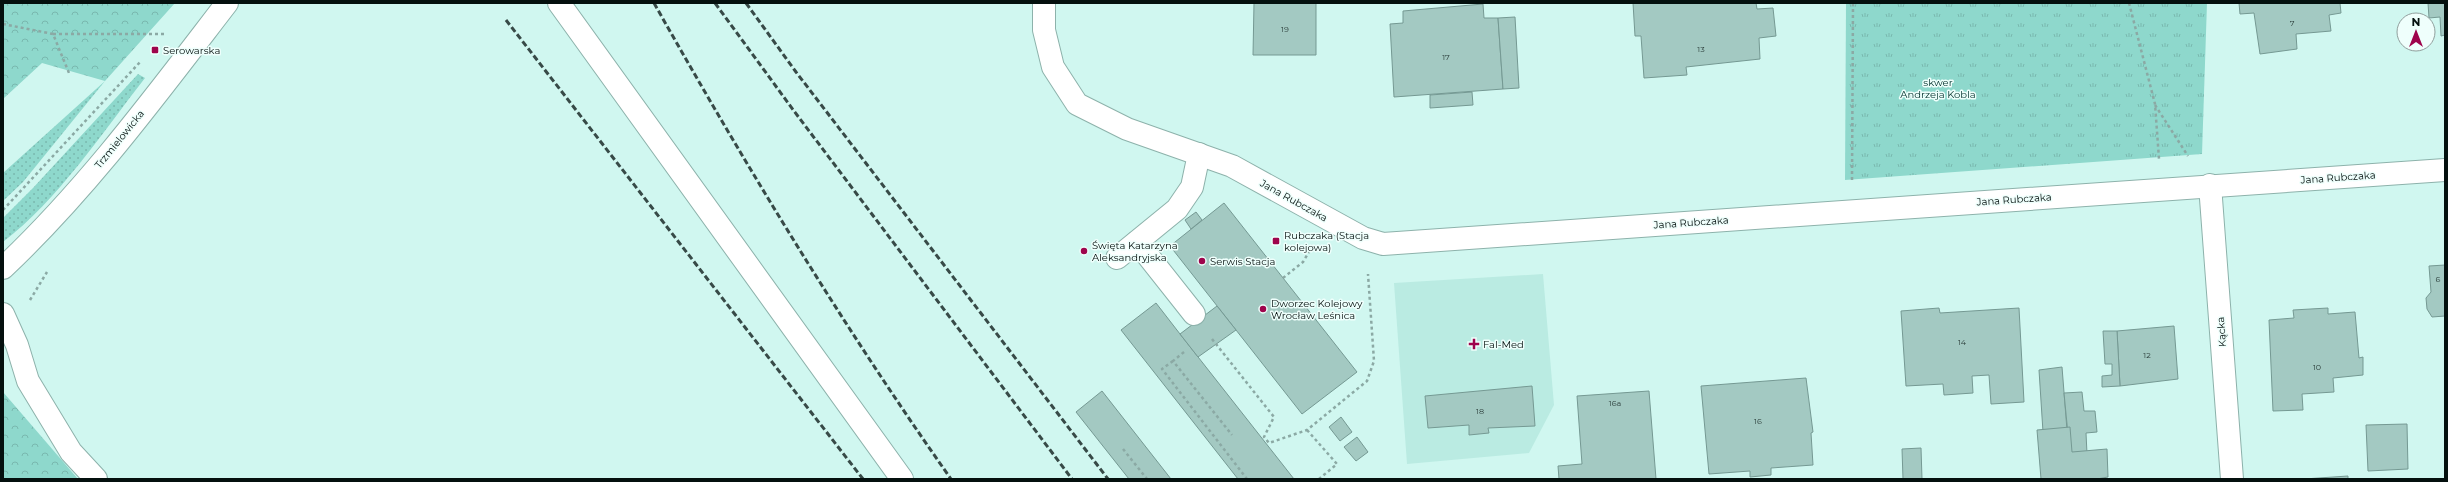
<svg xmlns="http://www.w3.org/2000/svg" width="2448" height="482" font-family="Montserrat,sans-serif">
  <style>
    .built { fill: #baebe2 }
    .grass { fill: url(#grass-dots) }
    .forest { fill: url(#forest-crowns) }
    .park { fill: url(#park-tufts) }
    .building { fill: #a3c9c2; stroke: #759993 }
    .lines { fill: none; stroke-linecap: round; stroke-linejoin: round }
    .minor-casing { stroke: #8db2ab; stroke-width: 24 }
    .path { stroke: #8ba9a4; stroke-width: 2.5; stroke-dasharray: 3 3; stroke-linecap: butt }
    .minor { stroke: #fff; stroke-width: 22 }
    .rail { stroke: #374a47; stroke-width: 3; stroke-dasharray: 6 3; stroke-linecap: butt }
    .poi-dot { fill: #9e044c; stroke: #effffc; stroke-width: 1.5 }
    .labels { text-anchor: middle; stroke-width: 3; stroke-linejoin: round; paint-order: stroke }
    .number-label { font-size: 8px; fill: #2c3e3b }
    .poi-label { font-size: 10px; fill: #04100e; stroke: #effffc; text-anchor: start }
    .park-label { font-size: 10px; fill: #00312b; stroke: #effffc }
    .street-label { font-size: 10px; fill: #04100e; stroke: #effffc }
  </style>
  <defs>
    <pattern id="grass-dots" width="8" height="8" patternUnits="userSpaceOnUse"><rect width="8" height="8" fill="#8ed8cc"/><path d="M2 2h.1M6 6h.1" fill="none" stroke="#79b8ae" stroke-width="1.8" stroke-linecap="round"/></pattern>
    <pattern id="forest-crowns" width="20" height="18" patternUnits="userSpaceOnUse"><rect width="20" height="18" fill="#8ed8cc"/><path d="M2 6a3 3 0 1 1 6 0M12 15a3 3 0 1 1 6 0" fill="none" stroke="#79b8ae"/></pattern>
    <pattern id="park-tufts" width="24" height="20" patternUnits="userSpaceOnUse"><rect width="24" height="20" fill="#8ed8cc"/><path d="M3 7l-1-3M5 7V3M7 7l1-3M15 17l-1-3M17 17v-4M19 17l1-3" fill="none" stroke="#79b8ae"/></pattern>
  </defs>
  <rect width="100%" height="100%" fill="#d0f7f0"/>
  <!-- built -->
  <path class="built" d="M1543,274L1554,405L1529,453L1407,464L1394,283Z"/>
  <!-- grass -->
  <g class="grass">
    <path d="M138,74L145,78C102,133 58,200 3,242V218L33,188Z"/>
    <path d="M105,81L23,182L3,201V173Z"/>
  </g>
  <!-- forest -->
  <g class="forest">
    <path d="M3,3H175L105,81L42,63L3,99Z"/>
    <path d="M3,392L78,479H3Z"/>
  </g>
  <!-- park -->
  <path class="park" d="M1846,3H2207L2202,154L1845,180Z"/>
  <!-- building -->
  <g class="building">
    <path d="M1254,3H1316V55H1253Z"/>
    <path d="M1633,3H1756L1757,9L1773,8L1776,36L1759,38L1760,59L1686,67L1687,75L1644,78L1641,36H1635Z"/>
    <path d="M2239,3H2340L2341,13L2329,15L2331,31L2296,34L2297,49L2260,54L2254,13L2240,14Z"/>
    <path d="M2428,3H2445V35L2441,36L2440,17L2429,18Z"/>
    <path d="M1483,4L1484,18H1498L1503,89L1394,97L1390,24L1403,23V11Z"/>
    <path d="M1515,17L1519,88L1503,89L1498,18Z"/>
    <path d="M1472,92L1473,105L1430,108V95Z"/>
    <path d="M1224,203L1357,372L1302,414L1170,246Z"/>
    <path d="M1196,212L1202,220L1191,229L1185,220Z"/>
    <path d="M2445,265V316L2432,317L2427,309L2426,298L2431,292L2429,266Z"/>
    <path d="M1156,303L1180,334L1294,479H1238L1121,330Z"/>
    <path d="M1217,306L1236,330L1198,357L1180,334Z"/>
    <path d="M1939,308L1940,313L2019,308L2024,402L1991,404L1989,375L1972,376L1973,393L1944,395L1943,384L1906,386L1901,311Z"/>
    <path d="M2328,308V314L2355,312L2359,358L2363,357V375L2333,378L2334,392L2302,394L2303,410L2273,411L2269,320L2294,318L2293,310Z"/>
    <path d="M2174,326L2178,379L2120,386L2117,331Z"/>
    <path d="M2103,331H2117L2120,386L2102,387V376L2112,375V364H2105Z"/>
    <path d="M2062,367L2067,430L2043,432L2039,370Z"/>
    <path d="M1806,378L1813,432L1811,433L1813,465L1771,468V475L1750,477V471L1709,474L1701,386Z"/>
    <path d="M1532,386L1535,426L1488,428L1489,433L1469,435V425L1428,428L1425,396Z"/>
    <path d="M1102,391L1171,479H1129L1076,412Z"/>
    <path d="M1649,391L1656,479H1559L1558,466L1582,464L1577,396Z"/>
    <path d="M2082,392L2084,411H2095L2097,432L2086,433L2087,454L2070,455L2064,393Z"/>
    <path d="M1341,417L1352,432L1340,441L1329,427Z"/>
    <path d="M2407,424L2408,469L2368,471L2366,425Z"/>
    <path d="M2070,427L2072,452L2107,449L2108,477L2097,479H2041L2037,430Z"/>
    <path d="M1357,437L1368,452L1356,461L1344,447Z"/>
    <path d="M1921,448L1922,479H1903L1902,449Z"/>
    <path d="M2348,476V479H2304Z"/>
  </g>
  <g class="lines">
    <!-- minor casing -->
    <g class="minor-casing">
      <g id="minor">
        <path d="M559,3L902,479"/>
        <path d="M1044,3V30L1053,67L1077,104L1127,129L1232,166L1363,238L1383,244L2445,170"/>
        <path d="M2210,185L2232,479"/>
        <path d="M1137,242L1194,314"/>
        <path d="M1117,258L1177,209L1192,187L1199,154"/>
        <path d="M3,268C87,189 157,94 227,3"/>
        <path d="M3,314L17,345L28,381L71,452L96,479"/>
      </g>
    </g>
    <!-- path -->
    <g class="path">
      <path d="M2129,3L2155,104L2159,159"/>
      <path d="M3,24L53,34L69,73"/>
      <path d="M53,34H164"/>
      <path d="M2155,105L2188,156"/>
      <path d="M1852,180L1853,3"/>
      <path d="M3,210L141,61"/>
      <path d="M1283,278L1303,262L1313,245"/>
      <path d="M30,300L47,272"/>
      <path d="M1212,339L1274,417L1264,437L1269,443L1307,430L1367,381L1374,361L1368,274"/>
      <path d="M1184,352L1173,361L1232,435"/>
      <path d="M1173,361L1162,369L1247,479"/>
      <path d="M1307,430L1337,464L1319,479"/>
      <path d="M1123,449L1147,479"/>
    </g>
    <!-- minor -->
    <use href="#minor" class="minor"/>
    <!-- rail -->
    <g class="rail">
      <path d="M654,3C746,166 843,326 951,479"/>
      <path d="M715,3L794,111L1072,479"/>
      <path d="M746,3L796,72L1108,479"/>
      <path d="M506,20L863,479"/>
    </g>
  </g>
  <!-- markers -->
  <g class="poi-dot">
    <rect x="151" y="46" width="8" height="8" rx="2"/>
    <rect x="1272" y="237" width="8" height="8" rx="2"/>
    <circle cx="1084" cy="251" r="4"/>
    <circle cx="1202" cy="261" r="4"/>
    <circle cx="1263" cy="309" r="4"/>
    <path d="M1472 338h4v4h4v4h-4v4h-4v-4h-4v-4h4z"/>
  </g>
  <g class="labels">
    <!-- number labels -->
    <g class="number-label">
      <text x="2292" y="26">7</text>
      <text x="1285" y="32">19</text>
      <text x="1701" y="52">13</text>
      <text x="1446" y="60">17</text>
      <text x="2438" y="282">6</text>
      <text x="1962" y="345">14</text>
      <text x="2147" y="358">12</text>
      <text x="2317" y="370">10</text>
      <text x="1615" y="406">16a</text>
      <text x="1480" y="414">18</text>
      <text x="1758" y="424">16</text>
    </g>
    <!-- poi labels -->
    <g class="poi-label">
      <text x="163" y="54">Serowarska</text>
      <text x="1284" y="239">Rubczaka (Stacja<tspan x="1284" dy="12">kolejowa)</tspan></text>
      <text x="1092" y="249">Święta Katarzyna<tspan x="1092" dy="12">Aleksandryjska</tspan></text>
      <text x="1210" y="265">Serwis Stacja</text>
      <text x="1271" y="307">Dworzec Kolejowy<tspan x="1271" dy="12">Wrocław Leśnica</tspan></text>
      <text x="1483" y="348">Fal-Med</text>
    </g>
    <!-- park labels -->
    <g class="park-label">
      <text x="1938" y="86">skwer<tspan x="1938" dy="12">Andrzeja Kobla</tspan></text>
    </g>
    <!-- street labels -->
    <g class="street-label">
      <text transform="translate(119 139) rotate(-51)" y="4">Trzmielowicka</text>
      <text transform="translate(2338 177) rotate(-4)" y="4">Jana Rubczaka</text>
      <text transform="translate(2014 199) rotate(-4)" y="4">Jana Rubczaka</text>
      <text transform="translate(1294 200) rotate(29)" y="4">Jana Rubczaka</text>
      <text transform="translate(1691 222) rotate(-4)" y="4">Jana Rubczaka</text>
      <text transform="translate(2221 332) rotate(-94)" y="4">Kącka</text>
    </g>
  </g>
  <!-- border -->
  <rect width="2448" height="482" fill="none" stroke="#04100e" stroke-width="8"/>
  <!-- north arrow -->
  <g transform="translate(2416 32)"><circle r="19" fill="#effffc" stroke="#919f9d"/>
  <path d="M0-3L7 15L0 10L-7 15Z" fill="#9e044c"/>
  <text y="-6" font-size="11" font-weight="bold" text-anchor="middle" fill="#04100e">N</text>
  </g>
</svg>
